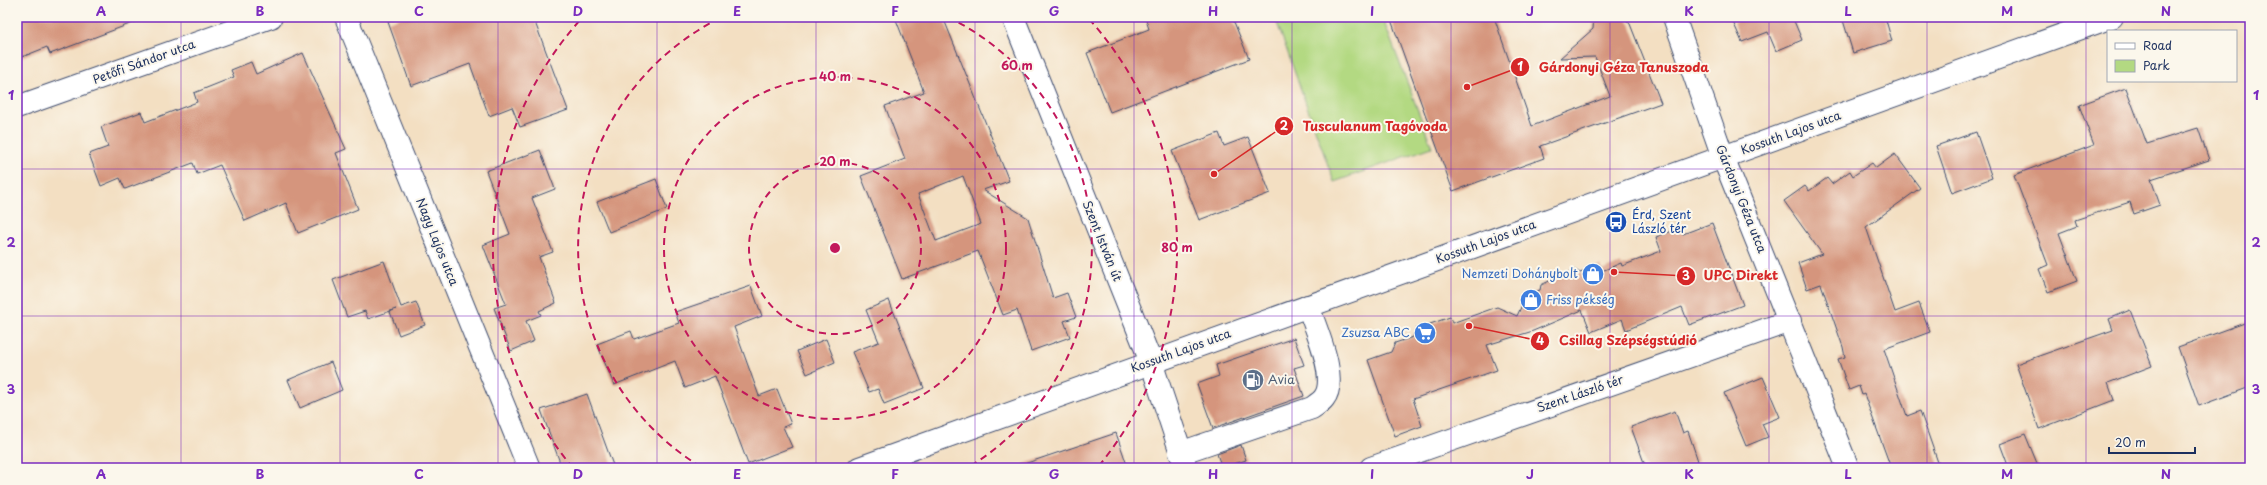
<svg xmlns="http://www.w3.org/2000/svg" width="2267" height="485" font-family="'Playpen Sans',sans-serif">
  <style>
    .green { fill: #b3d982; stroke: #678470 }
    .building { fill: #d5957d; fill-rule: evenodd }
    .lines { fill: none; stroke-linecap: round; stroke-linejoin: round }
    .minor-casing { stroke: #3b496d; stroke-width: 24 }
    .minor { stroke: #fff; stroke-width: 22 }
    .grid { fill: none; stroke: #7b2cbf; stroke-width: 1; stroke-opacity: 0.55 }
    .ring { fill: none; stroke: #c2185b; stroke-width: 2; stroke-dasharray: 7 5 }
    .labels { text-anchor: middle; stroke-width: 4; stroke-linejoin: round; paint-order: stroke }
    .street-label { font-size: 12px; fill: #1b2f5e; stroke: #fbf7ec }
    .transit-label { font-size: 12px; fill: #164399; stroke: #fbf7ec; text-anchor: start }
    .shop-label { font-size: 12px; fill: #366cbe; stroke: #fbf7ec; text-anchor: end }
    .service-label { font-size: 12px; fill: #4e5e75; stroke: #fbf7ec; text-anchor: start }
    .centre { fill: #c2185b; stroke: #fbf7ec; stroke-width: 2 }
    .ring-label { font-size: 12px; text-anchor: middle; font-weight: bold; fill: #c2185b; stroke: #fbf7ec; stroke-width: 4; stroke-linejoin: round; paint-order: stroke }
    .leader { fill: none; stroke: #d62828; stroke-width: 1.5 }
    .callout-dot { fill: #d62828; stroke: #fbf7ec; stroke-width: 1.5 }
    .mark-label { font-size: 12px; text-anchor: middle; font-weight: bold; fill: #fff }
    .callout-label { font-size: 13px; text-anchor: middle; font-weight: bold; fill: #d62828; stroke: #fbf7ec; stroke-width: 4; stroke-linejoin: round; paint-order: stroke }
    .neatline { fill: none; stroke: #7b2cbf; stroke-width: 1.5 }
    .grid-label { font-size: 13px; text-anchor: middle; font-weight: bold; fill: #7b2cbf }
  </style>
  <rect width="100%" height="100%" fill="#fbf7ec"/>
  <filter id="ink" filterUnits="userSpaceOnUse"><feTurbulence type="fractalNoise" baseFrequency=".025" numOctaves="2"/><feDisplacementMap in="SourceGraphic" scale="8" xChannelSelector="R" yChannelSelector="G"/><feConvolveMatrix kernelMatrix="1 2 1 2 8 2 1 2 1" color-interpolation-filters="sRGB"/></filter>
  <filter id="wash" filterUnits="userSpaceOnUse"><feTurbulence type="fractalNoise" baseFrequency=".012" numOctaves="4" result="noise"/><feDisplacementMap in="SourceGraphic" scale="16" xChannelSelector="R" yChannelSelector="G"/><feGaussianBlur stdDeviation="0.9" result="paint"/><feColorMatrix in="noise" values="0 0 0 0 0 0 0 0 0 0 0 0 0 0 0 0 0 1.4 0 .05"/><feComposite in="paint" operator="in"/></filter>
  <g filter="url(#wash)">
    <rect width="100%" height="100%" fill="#f3dfc2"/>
    <!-- green -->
    <path class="green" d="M1275,17H1382L1432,147L1334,182Z"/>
    <g id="blocks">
      <!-- building -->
      <g class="building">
        <path d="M17,17H142L143,19L50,54L47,47L17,59Z"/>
        <path d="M402,17H533L568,110L520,127L512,107L489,116L470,64L411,86L388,22Z"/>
        <path d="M895,17H943L1009,181L983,190L1028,218L1053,298L1067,293L1076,317L1064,321L1070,337L1031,351L1017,310L1003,315L978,251L902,279L861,176L905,159L885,106L924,92ZM963,176L981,224L936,241L918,194Z"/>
        <path d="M1145,17H1232L1249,59L1110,112L1087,53L1149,29Z"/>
        <path d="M1390,17H1494L1532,126L1610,96L1595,57L1560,58L1593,29L1594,17H1624L1630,24L1661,103L1540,146L1544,158L1453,191Z"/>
        <path d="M1746,17H1801L1794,21L1802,40L1776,51L1768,32L1742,42L1733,22Z"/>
        <path d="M1842,17H1885L1892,41L1853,53Z"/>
        <path d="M303,53L346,149L336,153L358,209L298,233L286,203L245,221L220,165L197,174L193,163L125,189L120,178L101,186L89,154L108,147L101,127L141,112L145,122L197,102L194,93L234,77L231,70L251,62L256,74Z"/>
        <path d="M2126,88L2147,144L2198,128L2209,160L2151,179L2160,205L2134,214L2130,202L2075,220L2077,226L2059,233L2077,281L2048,292L2039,269L2048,265L2014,175L2094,145L2079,105Z"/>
        <path d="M1976,132L1992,178L1952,193L1936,146Z"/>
        <path d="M1219,133L1224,146L1248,137L1270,193L1199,220L1172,151Z"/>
        <path d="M540,150L555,189L532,198L553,252L539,257L556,303L539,311L541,315L526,321L534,341L511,351L494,308L506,304L483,245L510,234L486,171Z"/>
        <path d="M1895,154L1920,188L1866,227L1895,312L1919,303L1930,332L1884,349L1907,416L1920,411L1940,468H1891L1864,394L1862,395L1859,386L1849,390L1838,359L1845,357L1843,347L1821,284L1807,289L1798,263L1822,254L1784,201L1805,186L1809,191L1827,178L1832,184L1850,171L1853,176L1872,163L1876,168Z"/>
        <path d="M656,179L667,209L609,232L597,202Z"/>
        <path d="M1712,223L1743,305L1689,325L1682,307L1626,330L1622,319L1591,332L1582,310L1533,331L1487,345L1497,370L1413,399L1422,426L1395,436L1368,360L1391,352L1395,343L1413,337L1416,329L1450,317L1452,323L1497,307L1517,316L1526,296L1540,290L1541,285L1560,276L1575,270L1580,273L1600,265L1602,271L1621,263L1622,266L1661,251L1656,237L1681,228L1683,234Z"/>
        <path d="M384,261L401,307L416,302L425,325L399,335L390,312L396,309L368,319L365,311L347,317L333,280Z"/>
        <path d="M751,286L762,316L734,327L759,396L777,389L791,424L783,427L792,447L748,464L715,376L685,388L675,361L614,385L597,344L631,331L634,339L679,323L675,312Z"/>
        <path d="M889,300L924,388L884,404L878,389L869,392L852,352L879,342L866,310Z"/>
        <path d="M2130,310L2152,366L2108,383L2114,400L2039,429L2016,364L2113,330L2109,319Z"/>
        <path d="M2250,321V387L2199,406L2178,347Z"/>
        <path d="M1294,338L1304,365L1294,368L1304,396L1213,428L1197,384L1219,376L1216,365Z"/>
        <path d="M826,339L835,362L807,374L797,351Z"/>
        <path d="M331,362L342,390L300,408L288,380Z"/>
        <path d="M1763,377L1780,417L1762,424L1768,437L1746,446L1724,393Z"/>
        <path d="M587,394L614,468H562L541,410Z"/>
        <path d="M1675,411L1683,433L1688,431L1698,461L1678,468H1646L1631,427Z"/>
        <path d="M1116,433L1128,468H1024V464Z"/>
        <path d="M2025,434L2039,468H2009L2000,444Z"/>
        <path d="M1241,445L1246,460L1222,468L1217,454Z"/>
      </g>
    </g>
  </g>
  <g filter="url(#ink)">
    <use href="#blocks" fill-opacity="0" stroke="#3b496d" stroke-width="1"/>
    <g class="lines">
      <!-- minor casing -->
      <g class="minor-casing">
        <g id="minor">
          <path d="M346,17L529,468"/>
          <path d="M1013,17L1151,362L1186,468"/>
          <path d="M1674,17L1723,157L1848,468"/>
          <path d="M17,107L271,17"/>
          <path d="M1180,453L1312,408C1316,405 1321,402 1324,398C1339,379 1315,327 1308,306"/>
          <path d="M859,468L2112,17"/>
          <path d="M1371,468L1790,321"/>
        </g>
      </g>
      <!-- minor -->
      <use href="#minor" class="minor"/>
    </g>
  </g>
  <!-- grid -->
  <path class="grid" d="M181,17V468M340,17V468M498,17V468M657,17V468M816,17V468M975,17V468M1134,17V468M1292,17V468M1451,17V468M1610,17V468M1769,17V468M1927,17V468M2086,17V468M17,169H2250M17,316H2250"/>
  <!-- distance rings -->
  <g class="ring">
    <circle cx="835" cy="248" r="86"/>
    <circle cx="835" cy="248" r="171"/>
    <path d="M701 467A257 257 0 0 1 722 17M948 17A257 257 0 0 1 969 467"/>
    <path d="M573 468A342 342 0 0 1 581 19M1089 19A342 342 0 0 1 1097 468"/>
  </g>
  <!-- icons -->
  <defs>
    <g id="bus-disc" transform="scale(1.15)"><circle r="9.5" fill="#1a4fb4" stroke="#fbf7ec"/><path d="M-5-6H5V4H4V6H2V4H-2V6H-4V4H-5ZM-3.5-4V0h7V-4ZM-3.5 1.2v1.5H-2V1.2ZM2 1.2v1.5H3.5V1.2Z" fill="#fff"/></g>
    <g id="shop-disc" transform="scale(1.15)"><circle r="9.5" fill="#3f7fe0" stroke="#fbf7ec"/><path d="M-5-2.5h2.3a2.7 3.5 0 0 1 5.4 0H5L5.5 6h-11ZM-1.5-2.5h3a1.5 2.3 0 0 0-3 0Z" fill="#fff"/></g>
    <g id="supermarket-disc" transform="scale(1.15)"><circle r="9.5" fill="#3f7fe0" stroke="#fbf7ec"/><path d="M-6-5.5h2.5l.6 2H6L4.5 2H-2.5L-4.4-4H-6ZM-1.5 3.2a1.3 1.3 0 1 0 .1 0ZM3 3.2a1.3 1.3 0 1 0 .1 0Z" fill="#fff"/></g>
    <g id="fuel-disc" transform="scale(1.15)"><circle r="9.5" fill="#5c6f8a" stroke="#fbf7ec"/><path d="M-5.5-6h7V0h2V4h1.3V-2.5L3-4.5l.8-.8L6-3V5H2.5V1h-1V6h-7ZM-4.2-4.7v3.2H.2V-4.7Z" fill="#fff"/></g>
  </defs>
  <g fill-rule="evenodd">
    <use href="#bus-disc" x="1616" y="222"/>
    <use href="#shop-disc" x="1593" y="274"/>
    <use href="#shop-disc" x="1531" y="300"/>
    <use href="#supermarket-disc" x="1425" y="333"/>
    <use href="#fuel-disc" x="1253" y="380"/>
  </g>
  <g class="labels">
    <!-- street labels -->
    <g class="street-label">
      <text transform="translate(144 62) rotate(-20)" y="4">Petőfi Sándor utca</text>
      <text transform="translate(1791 133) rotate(-20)" y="4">Kossuth Lajos utca</text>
      <text transform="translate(1741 199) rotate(68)" y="4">Gárdonyi Géza utca</text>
      <text transform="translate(1102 241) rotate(68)" y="4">Szent István út</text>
      <text transform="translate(437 242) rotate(68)" y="4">Nagy Lajos utca</text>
      <text transform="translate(1486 242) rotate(-20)" y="4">Kossuth Lajos utca</text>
      <text transform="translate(1181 351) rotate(-20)" y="4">Kossuth Lajos utca</text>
      <text transform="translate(1580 394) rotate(-19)" y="4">Szent László tér</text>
    </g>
    <!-- transit labels -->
    <g class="transit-label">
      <text x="1632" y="219">Érd, Szent<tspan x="1632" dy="14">László tér</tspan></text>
    </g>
    <!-- shop labels -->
    <g class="shop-label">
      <text x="1578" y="278">Nemzeti Dohánybolt</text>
      <text x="1546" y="304" text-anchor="start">Friss pékség</text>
      <text x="1410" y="337">Zsuzsa ABC</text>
    </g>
    <!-- service labels -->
    <g class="service-label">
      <text x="1268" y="384">Avia</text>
    </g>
  </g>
  <circle cx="835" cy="248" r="6" class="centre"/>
  <g class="ring-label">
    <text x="1017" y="70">60 m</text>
    <text x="835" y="81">40 m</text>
    <text x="835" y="166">20 m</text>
    <text x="1177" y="252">80 m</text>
  </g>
  <!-- callouts -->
  <path class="leader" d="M1467 87L1520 67M1214 174L1284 126M1614 272L1686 276M1469 326L1540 341"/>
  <g class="callout-dot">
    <circle cx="1467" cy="87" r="4"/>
    <circle cx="1214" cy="174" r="4"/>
    <circle cx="1614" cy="272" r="4"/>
    <circle cx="1469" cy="326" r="4"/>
    <circle cx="1520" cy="67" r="10"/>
    <circle cx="1284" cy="126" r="10"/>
    <circle cx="1686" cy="276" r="10"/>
    <circle cx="1540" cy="341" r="10"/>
  </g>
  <g class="mark-label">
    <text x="1520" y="71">1</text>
    <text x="1284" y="130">2</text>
    <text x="1686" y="280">3</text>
    <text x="1540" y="345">4</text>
  </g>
  <g class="callout-label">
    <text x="1624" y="72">Gárdonyi Géza Tanuszoda</text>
    <text x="1375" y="131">Tusculanum Tagóvoda</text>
    <text x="1741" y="280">UPC Direkt</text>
    <text x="1628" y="345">Csillag Szépségstúdió</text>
  </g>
  <!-- margin -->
  <rect width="2267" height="485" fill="none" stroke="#fbf7ec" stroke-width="44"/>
  <!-- legend -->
  <rect x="2107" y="30" width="130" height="52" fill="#fbf7ec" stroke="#a1a7b3"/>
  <rect x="2115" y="43" width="20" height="6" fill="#ffffff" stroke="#a1a7b3"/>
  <text x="2143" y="50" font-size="12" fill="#1b2f5e">Road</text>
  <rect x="2115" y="60" width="20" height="12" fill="#b3d982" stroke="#a1a7b3"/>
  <text x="2143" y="70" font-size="12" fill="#1b2f5e">Park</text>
  <!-- scale -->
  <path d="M2109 447v6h86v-6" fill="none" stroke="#1b2f5e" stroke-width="2"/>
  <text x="2115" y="447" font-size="12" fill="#1b2f5e" stroke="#fbf7ec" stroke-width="3" paint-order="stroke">20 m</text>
  <rect x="22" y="22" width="2223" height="441" class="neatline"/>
  <g class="grid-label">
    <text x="101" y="16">A</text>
    <text x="260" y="16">B</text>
    <text x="419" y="16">C</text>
    <text x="578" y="16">D</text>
    <text x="737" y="16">E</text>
    <text x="895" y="16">F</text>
    <text x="1054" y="16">G</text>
    <text x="1213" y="16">H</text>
    <text x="1372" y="16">I</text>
    <text x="1530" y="16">J</text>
    <text x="1689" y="16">K</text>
    <text x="1848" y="16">L</text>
    <text x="2007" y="16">M</text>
    <text x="2166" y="16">N</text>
    <text x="11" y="100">1</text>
    <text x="2256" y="100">1</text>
    <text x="11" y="247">2</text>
    <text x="2256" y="247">2</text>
    <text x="11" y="394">3</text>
    <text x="2256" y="394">3</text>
    <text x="101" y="479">A</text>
    <text x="260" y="479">B</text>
    <text x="419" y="479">C</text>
    <text x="578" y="479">D</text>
    <text x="737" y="479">E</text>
    <text x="895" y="479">F</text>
    <text x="1054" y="479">G</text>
    <text x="1213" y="479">H</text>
    <text x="1372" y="479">I</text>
    <text x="1530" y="479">J</text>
    <text x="1689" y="479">K</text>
    <text x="1848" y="479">L</text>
    <text x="2007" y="479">M</text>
    <text x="2166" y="479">N</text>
  </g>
</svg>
